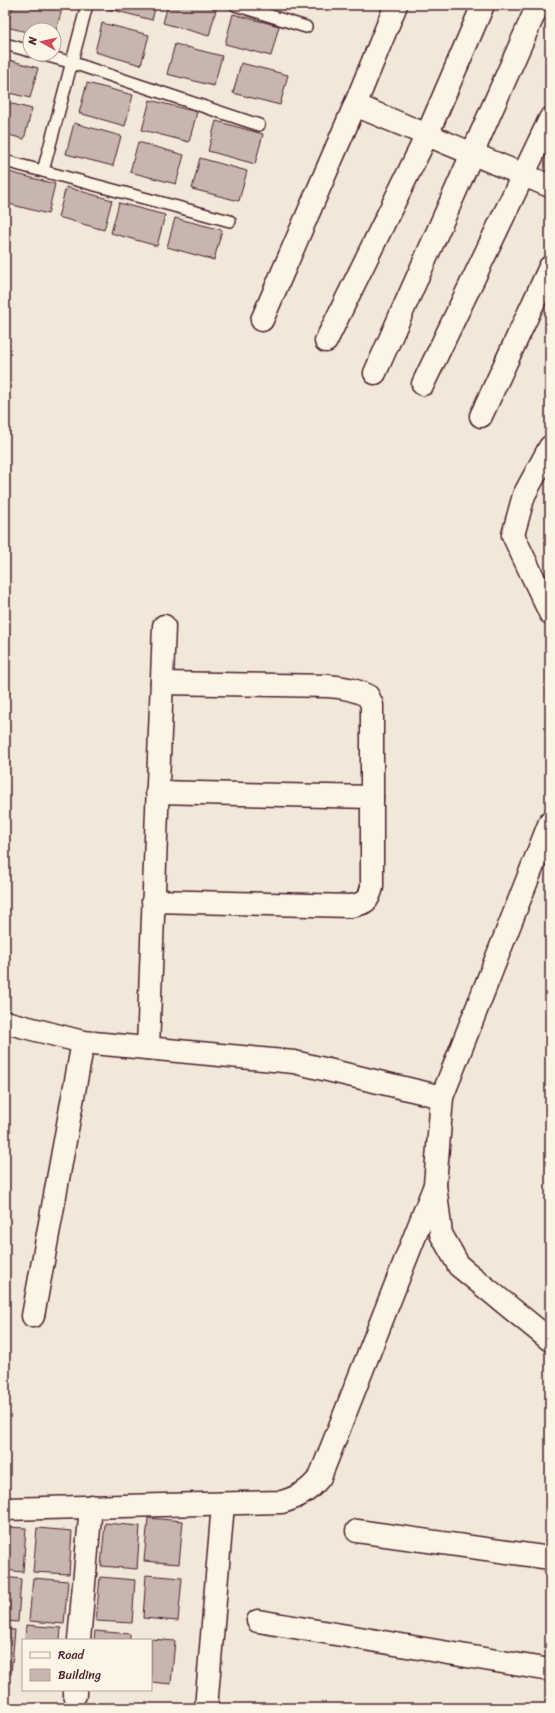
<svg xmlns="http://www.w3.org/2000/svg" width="555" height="1713" font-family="Sriracha,sans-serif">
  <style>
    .building { fill: #c7b6af; stroke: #4a1f2b }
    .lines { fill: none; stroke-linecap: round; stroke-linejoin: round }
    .lane-casing { stroke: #4a1f2b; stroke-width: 14 }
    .street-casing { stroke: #4a1f2b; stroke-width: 25 }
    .lane { stroke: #fcf5e5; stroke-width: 11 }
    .street { stroke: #fcf5e5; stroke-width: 22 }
  </style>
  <rect width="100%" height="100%" fill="#f1e8da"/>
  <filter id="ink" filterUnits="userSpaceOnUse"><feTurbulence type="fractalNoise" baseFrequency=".025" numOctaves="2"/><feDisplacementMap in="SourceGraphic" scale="8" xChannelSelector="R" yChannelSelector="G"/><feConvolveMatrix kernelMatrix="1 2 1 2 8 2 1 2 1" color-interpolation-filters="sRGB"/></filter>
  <g filter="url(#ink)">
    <!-- building -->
    <g class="building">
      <path d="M13,5H46L62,9L54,38V30H30V33L7,27Z"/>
      <path d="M106,5H156L152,20L105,8Z"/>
      <path d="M168,5L217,6L209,36L163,23Z"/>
      <path d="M233,14L279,26L271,56L225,44Z"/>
      <path d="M102,23L149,35L141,65L95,52Z"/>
      <path d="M175,44L222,56L214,86L167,74Z"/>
      <path d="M5,59L38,68L30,98L5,92Z"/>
      <path d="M241,63L288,75L280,105L233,93Z"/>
      <path d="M87,83L133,95L125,126L79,113Z"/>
      <path d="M150,100L197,112L189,142L142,130Z"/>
      <path d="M5,102L32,109L24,139L5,134Z"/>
      <path d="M216,121L263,134L255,164L208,151Z"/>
      <path d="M74,123L121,136L113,166L66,154Z"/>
      <path d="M138,142L184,155L176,184L130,172Z"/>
      <path d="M200,158L247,171L239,201L192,189Z"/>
      <path d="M9,172L55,184L48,214L5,203V186Z"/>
      <path d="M66,187L112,200L104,230L58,217Z"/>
      <path d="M119,203L165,215L157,246L111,233Z"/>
      <path d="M175,218L222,230L214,260L167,247Z"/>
      <path d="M148,1518L183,1521L179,1564L144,1561Z"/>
      <path d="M105,1523L140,1526L137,1569L101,1566Z"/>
      <path d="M5,1527L26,1528L23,1572L5,1570Z"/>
      <path d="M37,1528L72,1531L69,1574L33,1572Z"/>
      <path d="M146,1575L182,1578L178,1621L143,1618Z"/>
      <path d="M5,1577L21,1579L18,1622L5,1621Z"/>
      <path d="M100,1577L135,1580L132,1623L96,1621Z"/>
      <path d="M33,1578L68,1581L64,1624L29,1621Z"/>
      <path d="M26,1625L61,1628L60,1640H25Z"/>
      <path d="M5,1629L15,1630L11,1674L5,1673Z"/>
      <path d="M95,1631L130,1634V1640H94Z"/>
      <path d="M139,1638L175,1641L171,1684L151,1682V1640H139Z"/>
    </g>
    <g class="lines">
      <!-- lane casing -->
      <g class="lane-casing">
        <g id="lane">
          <path d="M235,5L306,27"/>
          <path d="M5,44L30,51"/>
          <path d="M41,54L73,63L259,125"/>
          <path d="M5,161L230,221"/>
          <path d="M43,171L87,5"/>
        </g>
      </g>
      <!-- street casing -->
      <g class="street-casing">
        <g id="street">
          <path d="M355,105L550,186"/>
          <path d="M262,320L355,105L396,5"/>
          <path d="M326,341L427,135L483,5"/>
          <path d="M375,373L538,5"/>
          <path d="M423,384L550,119"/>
          <path d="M481,416L550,267"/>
          <path d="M550,447L524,495L513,535L550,613"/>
          <path d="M157,792L372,797"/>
          <path d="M550,822L442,1097L435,1185L441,1234L459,1266L550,1340"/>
          <path d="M153,901L351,906C366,903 368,902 372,887V705L368,696C355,689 343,687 328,686L162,683"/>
          <path d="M5,1022L83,1042L294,1062L442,1097"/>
          <path d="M148,1048L164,626"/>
          <path d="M33,1316L83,1042"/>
          <path d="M5,1509L282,1502C299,1497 309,1491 320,1477L435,1185"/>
          <path d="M357,1531L550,1558"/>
          <path d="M258,1621L550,1670"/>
          <path d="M79,1640L91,1506"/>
          <path d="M75,1695V1690"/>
          <path d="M206,1708L223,1504"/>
        </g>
      </g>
      <!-- lane -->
      <use href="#lane" class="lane"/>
      <!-- street -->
      <use href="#street" class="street"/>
    </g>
  </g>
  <!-- margin -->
  <rect width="555" height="1713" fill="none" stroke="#fcf5e5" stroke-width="20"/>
  <rect x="10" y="10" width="535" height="1693" fill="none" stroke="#4a1f2b" stroke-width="1.5" filter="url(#ink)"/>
  <!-- legend -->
  <rect x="22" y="1639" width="130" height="52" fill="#fcf5e5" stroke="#b59f9b"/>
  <rect x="30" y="1652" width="20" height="6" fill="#fcf5e5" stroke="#b59f9b"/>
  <text x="58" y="1659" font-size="12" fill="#4a1f2b">Road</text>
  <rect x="30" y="1669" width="20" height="12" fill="#c7b6af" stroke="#b59f9b"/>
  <text x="58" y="1679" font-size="12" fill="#4a1f2b">Building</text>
  <!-- north arrow -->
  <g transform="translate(42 42) rotate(278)"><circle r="19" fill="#fcf5e5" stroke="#b59f9b"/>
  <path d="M0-3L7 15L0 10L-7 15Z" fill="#d1495b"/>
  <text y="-6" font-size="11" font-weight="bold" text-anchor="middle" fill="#4a1f2b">N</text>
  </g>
</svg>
